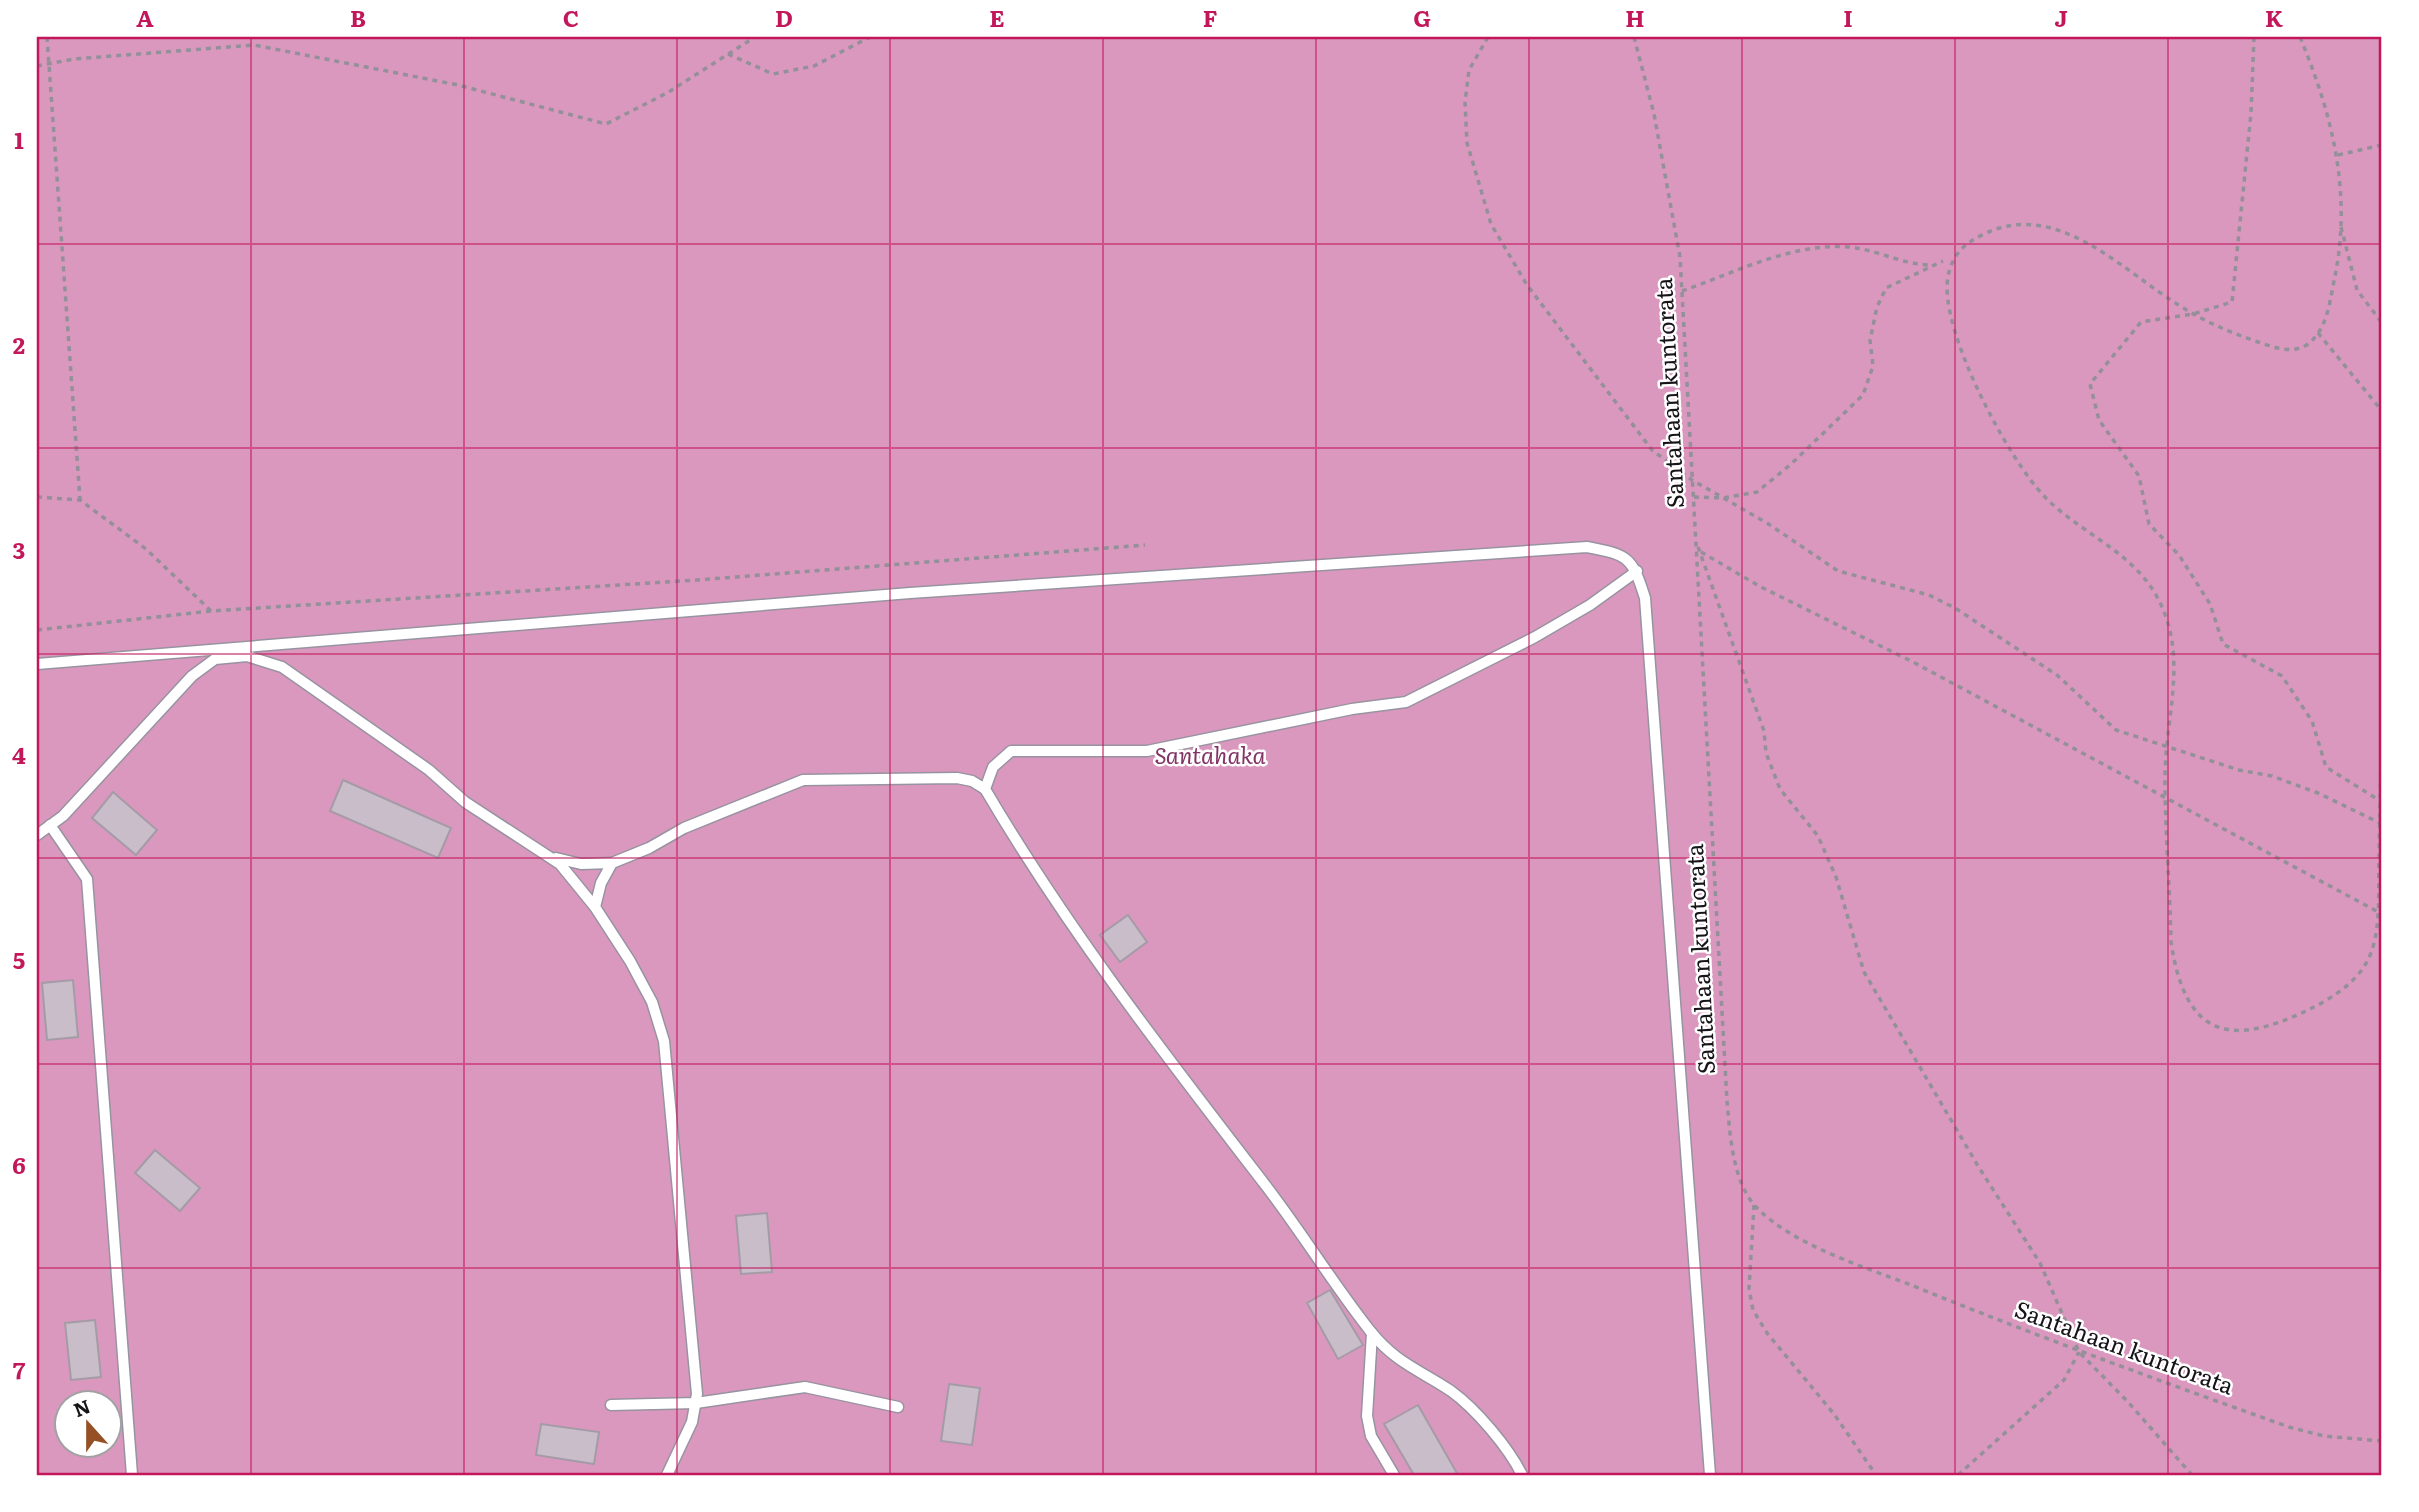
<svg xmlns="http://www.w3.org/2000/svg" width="2419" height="1512" font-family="Literata,serif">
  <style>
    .forest { fill: #db98be; fill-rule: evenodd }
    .building { fill: #c8bdc9; stroke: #a59ba7; stroke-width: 2 }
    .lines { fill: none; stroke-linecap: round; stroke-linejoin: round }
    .service-casing { stroke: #9793a1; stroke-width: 13 }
    .path { stroke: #939099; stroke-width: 3.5; stroke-dasharray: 5 5; stroke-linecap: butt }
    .service { stroke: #fff; stroke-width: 10 }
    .grid { fill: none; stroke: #c2185b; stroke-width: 2; stroke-opacity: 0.55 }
    .labels { text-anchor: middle; stroke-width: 5; stroke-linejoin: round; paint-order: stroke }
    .street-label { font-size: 23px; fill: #161419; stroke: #fff }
    .park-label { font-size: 23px; font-style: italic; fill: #833466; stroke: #fff }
    .neatline { fill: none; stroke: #c2185b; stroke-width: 2.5 }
    .grid-label { font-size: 23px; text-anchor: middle; font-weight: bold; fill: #c2185b }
  </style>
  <rect width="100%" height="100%" fill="#f6f2fe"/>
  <!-- forest -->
  <path class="forest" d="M37,37H2382V1475H37ZM66,1404H108V1446H66Z"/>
  <!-- building -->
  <g class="building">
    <path d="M343,780L451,828L438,858L330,811Z"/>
    <path d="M113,792L157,830L136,855L92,818Z"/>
    <path d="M1128,915L1147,942L1120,962L1100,935Z"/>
    <path d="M73,980L78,1037L47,1040L42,983Z"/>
    <path d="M155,1150L200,1188L180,1211L135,1173Z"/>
    <path d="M767,1213L772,1272L741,1274L736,1216Z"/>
    <path d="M1330,1290L1363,1345L1338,1359L1307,1303Z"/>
    <path d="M95,1320L101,1377L71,1380L65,1323Z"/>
    <path d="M949,1384L980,1388L972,1445L941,1441Z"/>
    <path d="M1418,1405L1458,1475H1414L1384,1424Z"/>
    <path d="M541,1424L599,1432L594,1464L536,1455Z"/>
  </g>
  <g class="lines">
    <!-- service casing -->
    <g class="service-casing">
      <g id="service">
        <path d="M37,664L910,593L1587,547C1629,555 1632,557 1645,598L1710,1475"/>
        <path d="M50,825L87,879L132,1475"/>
        <path d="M37,835L63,816L192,676L215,659L247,656L282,667L429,770L465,802L560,864L595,907L630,961L652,1002L664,1041L697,1394L692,1422L667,1475"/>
        <path d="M556,858L581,864L612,863"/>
        <path d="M595,907L601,883L612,863L649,848L684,828L803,780L957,778L972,781L985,789"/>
        <path d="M1372,1333L1367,1416L1371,1436L1394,1475"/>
        <path d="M611,1405L696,1403L805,1387L898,1407"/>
        <path d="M1522,1475C1509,1448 1476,1409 1451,1391C1420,1370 1397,1364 1371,1332C1333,1284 1301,1231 1263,1182C1165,1055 1066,927 985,789L993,767L1011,751H1147L1352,709L1406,702L1535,637L1590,605L1637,571"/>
      </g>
    </g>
    <!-- path -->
    <g class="path">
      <path d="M47,37L80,500"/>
      <path d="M1488,37L1469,70L1465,102L1467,143L1491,224L1527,285L1652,450L1692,480L1767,523L1838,571L1929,595L1955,608L2057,675L2116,730L2239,770L2272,776L2318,793L2382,824"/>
      <path d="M1634,37L1654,114L1680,257L1727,1101C1730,1133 1732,1181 1756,1207C1793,1245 1862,1266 1911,1285C2036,1336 2163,1382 2289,1427L2324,1436L2382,1441"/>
      <path d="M2254,37L2251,113L2232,302L2193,314L2141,322L2090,384L2099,420L2139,476L2149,524L2179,555L2210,604L2223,644L2282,676L2312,721L2326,767L2382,802"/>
      <path d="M2300,37C2332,114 2352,192 2335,276C2330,299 2328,329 2308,344C2293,355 2273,347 2258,342C2229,332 2203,321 2177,304C2121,269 2056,199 1984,234C1965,243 1952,254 1948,277C1938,328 2009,461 2045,497C2080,533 2131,551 2156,595C2190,655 2165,716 2165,778C2165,832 2170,887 2171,942C2185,1035 2227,1049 2308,1010C2333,998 2363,979 2372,950C2381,923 2378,889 2379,860C2380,805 2381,750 2382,695"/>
      <path d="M728,54L773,74L814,66L870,37"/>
      <path d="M37,66L74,59L254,45L458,85L606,124L667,93L755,37"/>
      <path d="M2338,155L2382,145"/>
      <path d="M2341,227L2357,290L2382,323"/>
      <path d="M1682,291C1734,273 1793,242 1850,247C1877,250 1902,264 1929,265"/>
      <path d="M2318,333L2382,411"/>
      <path d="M37,497L80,500L146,549L211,611"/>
      <path d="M1694,497L1723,498L1757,492L1790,465L1863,395L1873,366L1870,340L1877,307L1886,288L1943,261"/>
      <path d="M1698,547L1764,731L1766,753L1780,789L1818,836L1836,877L1864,972L1978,1166L2040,1263L2079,1352L2128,1402L2192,1475"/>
      <path d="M1701,552L1761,587L1913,662L2382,914"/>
      <path d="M37,630L211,611L697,580L1145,545"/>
      <path d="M1754,1205L1749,1289L1753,1310L1767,1333L1834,1414L1876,1475"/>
      <path d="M1958,1475L2064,1380L2079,1352"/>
    </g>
    <!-- service -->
    <use href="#service" class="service"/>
  </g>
  <!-- grid -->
  <path class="grid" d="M251,37V1475M464,37V1475M677,37V1475M890,37V1475M1103,37V1475M1316,37V1475M1529,37V1475M1742,37V1475M1955,37V1475M2168,37V1475M37,244H2382M37,448H2382M37,654H2382M37,858H2382M37,1064H2382M37,1268H2382"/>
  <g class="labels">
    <!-- street labels -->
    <g class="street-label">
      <text transform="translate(1670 393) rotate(-93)" y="8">Santahaan kuntorata</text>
      <text transform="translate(1701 959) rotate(-93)" y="8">Santahaan kuntorata</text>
      <text transform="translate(2124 1348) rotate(20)" y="8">Santahaan kuntorata</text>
    </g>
    <!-- park labels -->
    <g class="park-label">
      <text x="1210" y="764">Santahaka</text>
    </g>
  </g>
  <!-- border -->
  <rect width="2419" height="1512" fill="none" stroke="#ffffff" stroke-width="77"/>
  <!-- north arrow -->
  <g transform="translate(88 1424) rotate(339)"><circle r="33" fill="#ffffff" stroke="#a2a1a3" stroke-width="2"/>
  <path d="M0-5L12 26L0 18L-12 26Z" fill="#955025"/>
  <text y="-10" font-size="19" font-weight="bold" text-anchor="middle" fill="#161419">N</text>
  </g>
  <rect x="38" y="38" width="2342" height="1436" class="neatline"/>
  <g class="grid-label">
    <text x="145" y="27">A</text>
    <text x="358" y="27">B</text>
    <text x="571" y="27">C</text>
    <text x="784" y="27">D</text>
    <text x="997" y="27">E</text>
    <text x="1210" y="27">F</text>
    <text x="1422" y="27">G</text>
    <text x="1635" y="27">H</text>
    <text x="1848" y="27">I</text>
    <text x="2061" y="27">J</text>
    <text x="2274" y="27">K</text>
    <text x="19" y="149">1</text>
    <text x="19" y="354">2</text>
    <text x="19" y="559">3</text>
    <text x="19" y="764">4</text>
    <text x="19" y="969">5</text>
    <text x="19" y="1174">6</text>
    <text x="19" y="1379">7</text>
  </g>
</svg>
